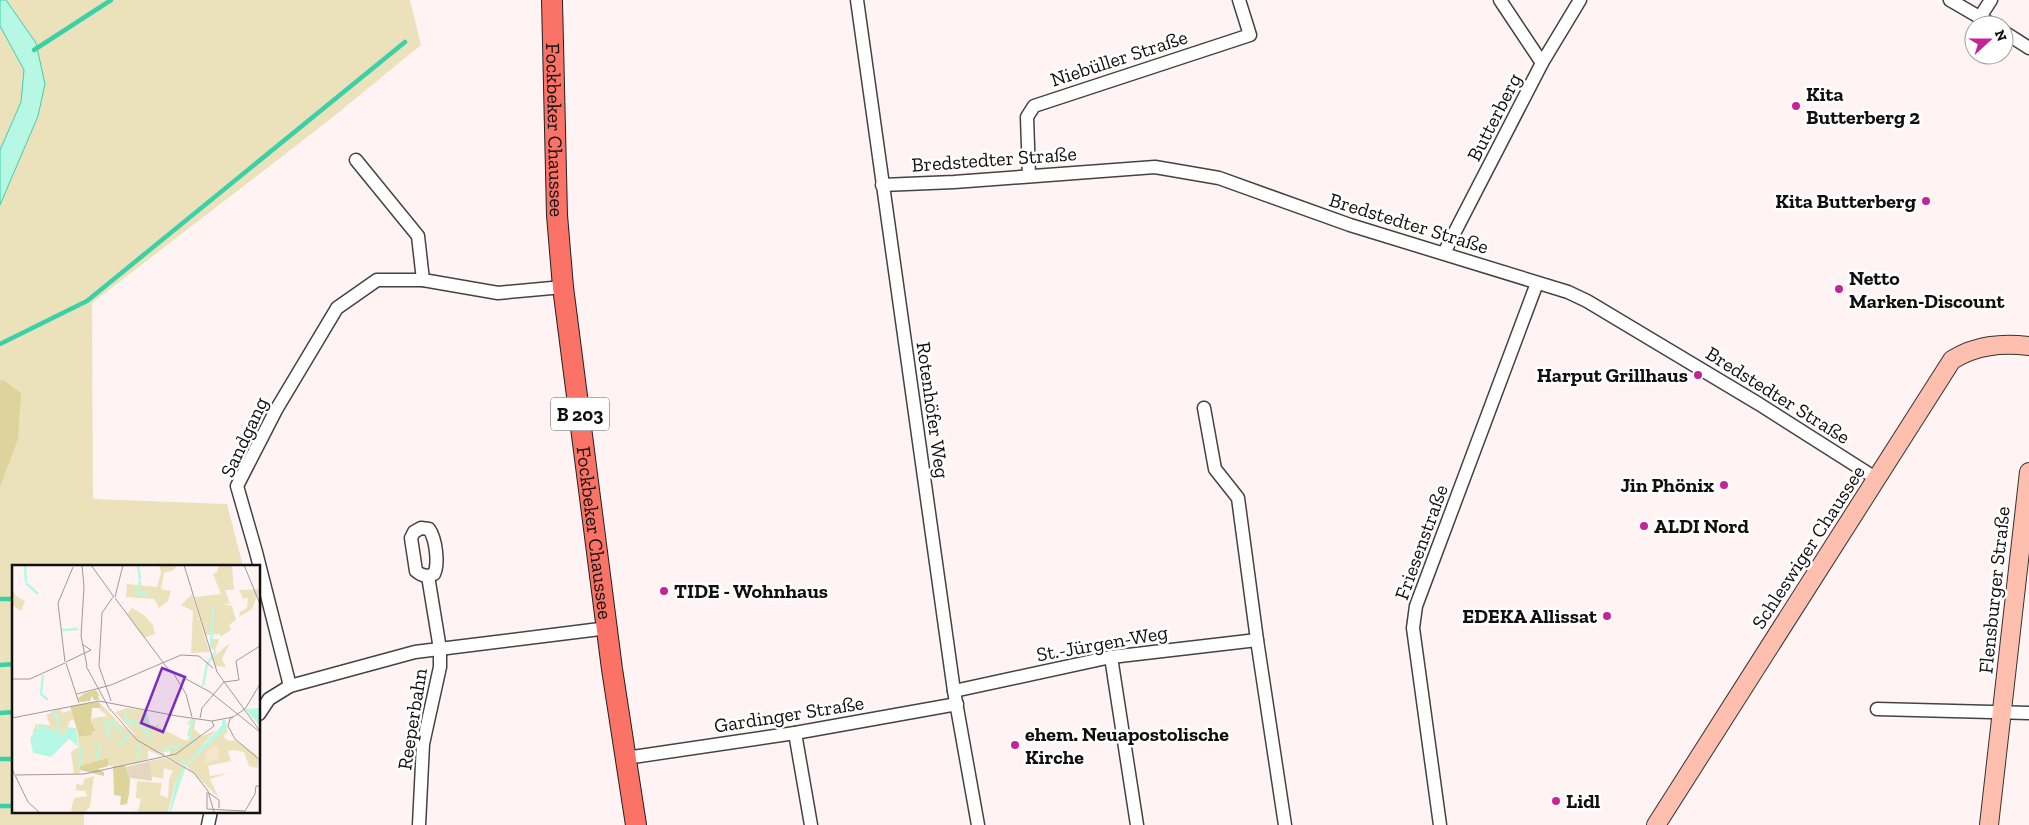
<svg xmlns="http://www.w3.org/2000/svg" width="2029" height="825" font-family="'Zilla Slab',serif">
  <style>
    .green { fill: #ebe2bb }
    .forest { fill: #dcd49a }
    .water { fill: #b6f8e4; stroke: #3cd0a7 }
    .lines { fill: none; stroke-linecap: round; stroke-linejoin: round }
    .stream { stroke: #3cd0a7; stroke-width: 4.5 }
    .street-casing { stroke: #434343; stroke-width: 15 }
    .secondary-casing { stroke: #323232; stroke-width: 20 }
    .primary-casing { stroke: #212121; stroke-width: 22 }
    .street { stroke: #fff; stroke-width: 12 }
    .secondary { stroke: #ffbfae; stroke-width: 18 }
    .primary { stroke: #fb7367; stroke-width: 20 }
    .poi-dot { fill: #c42498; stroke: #fff; stroke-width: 2 }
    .labels { text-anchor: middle; stroke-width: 5; stroke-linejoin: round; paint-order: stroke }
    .shield { fill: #fff; stroke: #585858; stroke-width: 1 }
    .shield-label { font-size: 19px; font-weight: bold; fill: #101010 }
    .street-label { font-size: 20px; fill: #101010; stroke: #fff }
    .poi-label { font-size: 20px; font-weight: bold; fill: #101010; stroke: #fff; text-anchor: start }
    .inset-river { fill: none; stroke: #b6f8e4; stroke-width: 2.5 }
    .inset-road { fill: none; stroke: #9f9998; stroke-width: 1 }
    .view { fill: #7b2cbf; fill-opacity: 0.15; stroke: #7b2cbf; stroke-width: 2.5 }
    .inset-edge { fill: none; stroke: #101010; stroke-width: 2.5 }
  </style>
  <rect width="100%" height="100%" fill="#fff4f3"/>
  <!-- green -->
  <g class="green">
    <path d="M6,0H410L421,45L328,121L92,303L93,499L227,504L243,566H14V811H84V825H0V205L38,116L36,43Z"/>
    <path d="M0,26L24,70L21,102L0,150Z"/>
  </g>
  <!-- forest -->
  <path class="forest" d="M2,379L21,393L18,439L0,487V383Z"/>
  <!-- water -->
  <path class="water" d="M0,0H6L36,43L45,84L38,116L0,205V150L21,102L24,70L0,26Z"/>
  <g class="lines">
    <!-- stream -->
    <g class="stream">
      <path d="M34,50L111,0"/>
      <path d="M0,344L87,301L405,42"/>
      <path d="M0,599H14"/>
      <path d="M0,665L14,664"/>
      <path d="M0,713L14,712"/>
      <path d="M0,759H14"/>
      <path d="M0,806H14"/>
    </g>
    <!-- street casing -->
    <g class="street-casing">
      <g id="street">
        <path d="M857,0L954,691L978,825"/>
        <path d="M1500,0L1542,63"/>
        <path d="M1950,0L1993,25"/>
        <path d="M1980,17L1991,0"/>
        <path d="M2004,32L2029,48"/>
        <path d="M356,160L418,236L423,280L498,293L563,287"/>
        <path d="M1029,176L1027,117L1034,106L1250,35L1239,0"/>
        <path d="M882,185L954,182L1155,167L1219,178L1350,225L1568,292L1587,301L1759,404L1877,479"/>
        <path d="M1444,253L1542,63L1580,0"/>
        <path d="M1204,408L1215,469L1238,498L1257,640"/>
        <path d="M421,528L429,529C436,539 439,564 434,574C426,577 422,576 416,571L411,538L414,532Z"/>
        <path d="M1111,657L1137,825"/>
        <path d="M290,686L256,552L237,486L276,410L337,308L377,280H423"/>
        <path d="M954,691L1111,657L1257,640L1285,825"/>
        <path d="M1877,709L2029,713"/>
        <path d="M259,714L269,699L290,686L415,652L608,628"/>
        <path d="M795,733L811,825"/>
        <path d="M626,758L795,733L957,704"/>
        <path d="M208,825L211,811"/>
        <path d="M419,825L423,744L440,667V649L428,576"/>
        <path d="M1440,825L1413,628L1416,606L1537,283"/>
      </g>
    </g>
    <!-- secondary casing -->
    <g class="secondary-casing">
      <g id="secondary">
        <path d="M1656,825L1952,360C1976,345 2001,343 2029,346"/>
        <path d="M1989,825L2029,472"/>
      </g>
    </g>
    <!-- primary casing -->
    <g class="primary-casing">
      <g id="primary">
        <path id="s1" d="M552,0L557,215L563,287L612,669L636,825"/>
      </g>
    </g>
    <!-- street -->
    <use href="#street" class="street"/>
    <!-- secondary -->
    <use href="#secondary" class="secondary"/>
    <!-- primary -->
    <use href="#primary" class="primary"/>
  </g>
  <!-- markers -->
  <g class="poi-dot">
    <circle cx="1796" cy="106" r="5"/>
    <circle cx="1926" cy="201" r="5"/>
    <circle cx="1839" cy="289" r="5"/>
    <circle cx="1698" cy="375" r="5"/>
    <circle cx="1724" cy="485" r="5"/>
    <circle cx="1644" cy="526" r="5"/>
    <circle cx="664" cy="591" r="5"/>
    <circle cx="1607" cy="616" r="5"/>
    <circle cx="1015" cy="745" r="5"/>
    <circle cx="1556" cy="801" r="5"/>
  </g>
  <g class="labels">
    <!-- shield labels -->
    <rect class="shield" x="551" y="397.5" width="58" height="33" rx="4"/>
    <g class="shield-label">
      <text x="580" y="421">B 203</text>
    </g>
    <!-- street labels -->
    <g class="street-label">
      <text transform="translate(1119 58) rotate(-18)" y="7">Niebüller Straße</text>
      <text transform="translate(1494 117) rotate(-63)" y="7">Butterberg</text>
      <text dy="7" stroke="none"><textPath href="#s1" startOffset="130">Fockbeker Chaussee</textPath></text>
      <text transform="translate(994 159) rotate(-4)" y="7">Bredstedter Straße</text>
      <text transform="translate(1409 223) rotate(17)" y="7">Bredstedter Straße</text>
      <text transform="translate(1778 395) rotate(32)" y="7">Bredstedter Straße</text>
      <text transform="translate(933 410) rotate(82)" y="7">Rotenhöfer Weg</text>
      <text transform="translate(244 437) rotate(-65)" y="7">Sandgang</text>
      <text dy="7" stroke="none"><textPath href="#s1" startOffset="535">Fockbeker Chaussee</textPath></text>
      <text transform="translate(1421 542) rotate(-70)" y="7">Friesenstraße</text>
      <text transform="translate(1808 547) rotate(-57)" y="7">Schleswiger Chaussee</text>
      <text transform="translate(1994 590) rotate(-84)" y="7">Flensburger Straße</text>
      <text transform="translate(1102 643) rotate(-10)" y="7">St.-Jürgen-Weg</text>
      <text transform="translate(789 714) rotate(-9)" y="7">Gardinger Straße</text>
      <text transform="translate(412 719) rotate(-81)" y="7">Reeperbahn</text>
    </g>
    <!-- poi labels -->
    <g class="poi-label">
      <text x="1806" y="101">Kita<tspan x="1806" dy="23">Butterberg 2</tspan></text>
      <text x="1916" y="208" text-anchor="end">Kita Butterberg</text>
      <text x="1849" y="285">Netto<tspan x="1849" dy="23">Marken-Discount</tspan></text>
      <text x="1688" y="382" text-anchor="end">Harput Grillhaus</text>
      <text x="1714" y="492" text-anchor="end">Jin Phönix</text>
      <text x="1654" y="533">ALDI Nord</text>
      <text x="674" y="598">TIDE - Wohnhaus</text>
      <text x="1597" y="623" text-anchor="end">EDEKA Allissat</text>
      <text x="1025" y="741">ehem. Neuapostolische<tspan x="1025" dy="23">Kirche</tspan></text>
      <text x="1566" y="808">Lidl</text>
    </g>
  </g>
  <!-- overview -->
  <g transform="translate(12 565)">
    <rect width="248" height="248" fill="#fff4f3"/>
    <path d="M147,0H165L162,5L152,8L149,24L159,26L156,36L147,43L142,34L114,32L115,19L145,22L149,8ZM207,0H220L222,25H213L218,38H228L211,39L220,41L224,55L217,60L219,65L208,72V69L193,70L183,32L209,29L201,9L205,7ZM0,23L4,31L13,36L9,46L0,40ZM248,24L240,44L227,52L228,47L235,43L236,33L231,34L227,25ZM180,29L197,86L199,74H207L203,86L199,83L198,87L179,88L181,46L169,40ZM120,43L132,50L141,60L143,69L132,73L115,49ZM218,78L210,94L214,102L203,101L200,93ZM87,137L108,159L151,192L136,185V194L124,199L96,201V194L68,201V208L62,209L59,187L67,182L65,168L67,172L80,170V166H84L79,157L81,153L95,151L88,145ZM48,143L50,148L59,145L62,154L58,156L52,170L26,160L23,168H20L24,159L38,160L34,150ZM115,143L133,145L138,159L143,161L148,158L146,162L174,176L178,173L175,170L178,160L175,159L180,153H184L182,164L190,171L204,165L173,201L155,192L158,190V186L152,187V191L130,178L103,147ZM215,163L216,167L211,171L217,176L222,175L245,190L247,184L244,191L247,196L245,203L237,201L232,187L222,185L216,186L219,196L196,201L198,211L217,208L198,214L207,233L174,201ZM153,193L172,202L163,219L156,247H129L114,240L126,245L129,234L124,233L125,216L150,218L148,230L156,233L157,214L161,206L152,203L151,214L138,211V196ZM82,211L78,242L73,247H61L59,245L62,233L75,231L73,226L60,225H64V219L71,220L72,214Z" fill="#ebe2bb"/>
    <path d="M84,125L91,135L86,129L87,135H82L80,131L78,136L68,137L66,133L73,128ZM87,137L89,143H80L79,157L84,166H80V170L67,172L58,141ZM96,193V201L86,204L92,207V211L68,205V201ZM113,200L118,214L117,229L115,239L108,240L109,231L102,230L101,201Z" fill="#dcd49a"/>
    <path d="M138,196L140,216L118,213L114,202Z" fill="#e3d7c2"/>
    <path d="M203,180L207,184V194L194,198L193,188Z" fill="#f2e6cd"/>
    <path d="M247,143V160L233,144ZM210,155H214L215,163L174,201L159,246L157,247L164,217L173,200L168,194L167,189L174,199L210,160ZM28,159L52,170L56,162L64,163L66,182L57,174L39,192L21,188L18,173Z" fill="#b6f8e4"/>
    <path class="inset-river" d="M13,0L14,17M126,0L128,15M128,16L125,28L136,29M14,18L26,29M50,65L66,64M199,82L201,41M195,99L204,86M31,110L29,129L36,135M191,121L195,99M41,146L46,153V167M113,148L116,159L122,155L126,160M134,148L138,163M180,155L178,171L181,176M93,157L98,173M94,159L101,157L110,168M127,162L134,164L138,175M108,181L117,169M152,185L169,180M85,195L87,179M126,195L127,178M68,201V183"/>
    <path class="inset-road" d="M70,0L72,22L69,71L75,101M79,0L102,32M172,0L205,107L248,166M232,0L248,39M103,32L111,0M103,33L156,104L198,127L248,167M53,97L46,38L61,2M54,97L79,85L70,79M54,98L67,138M74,101L97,143M160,106L174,129L180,152M0,114H18L53,98M248,119L233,144L218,154L216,161L223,174L248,195M65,129L99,120L169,90L187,91L201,103M99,136L87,101L90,48L101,32M97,143L125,175L182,208L196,226L202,247M0,153L87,136L165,151L200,156L221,152M188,153L190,143L212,117L227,115L224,96L248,81M0,204L16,237L27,247M4,210L72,209L164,189L202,161L200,156M197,228L207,235V243M195,244L233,246L243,229L244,221H248M195,244V227"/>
    <path class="view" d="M150,103L173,112L151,167L129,158Z"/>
    <rect width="248" height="248" class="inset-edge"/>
  </g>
  <!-- north arrow -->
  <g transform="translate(1989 40) rotate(69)"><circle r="24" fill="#ffffff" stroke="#9f9f9f"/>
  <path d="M0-4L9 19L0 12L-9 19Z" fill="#c42498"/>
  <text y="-8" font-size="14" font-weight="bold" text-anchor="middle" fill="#101010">N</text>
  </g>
</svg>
